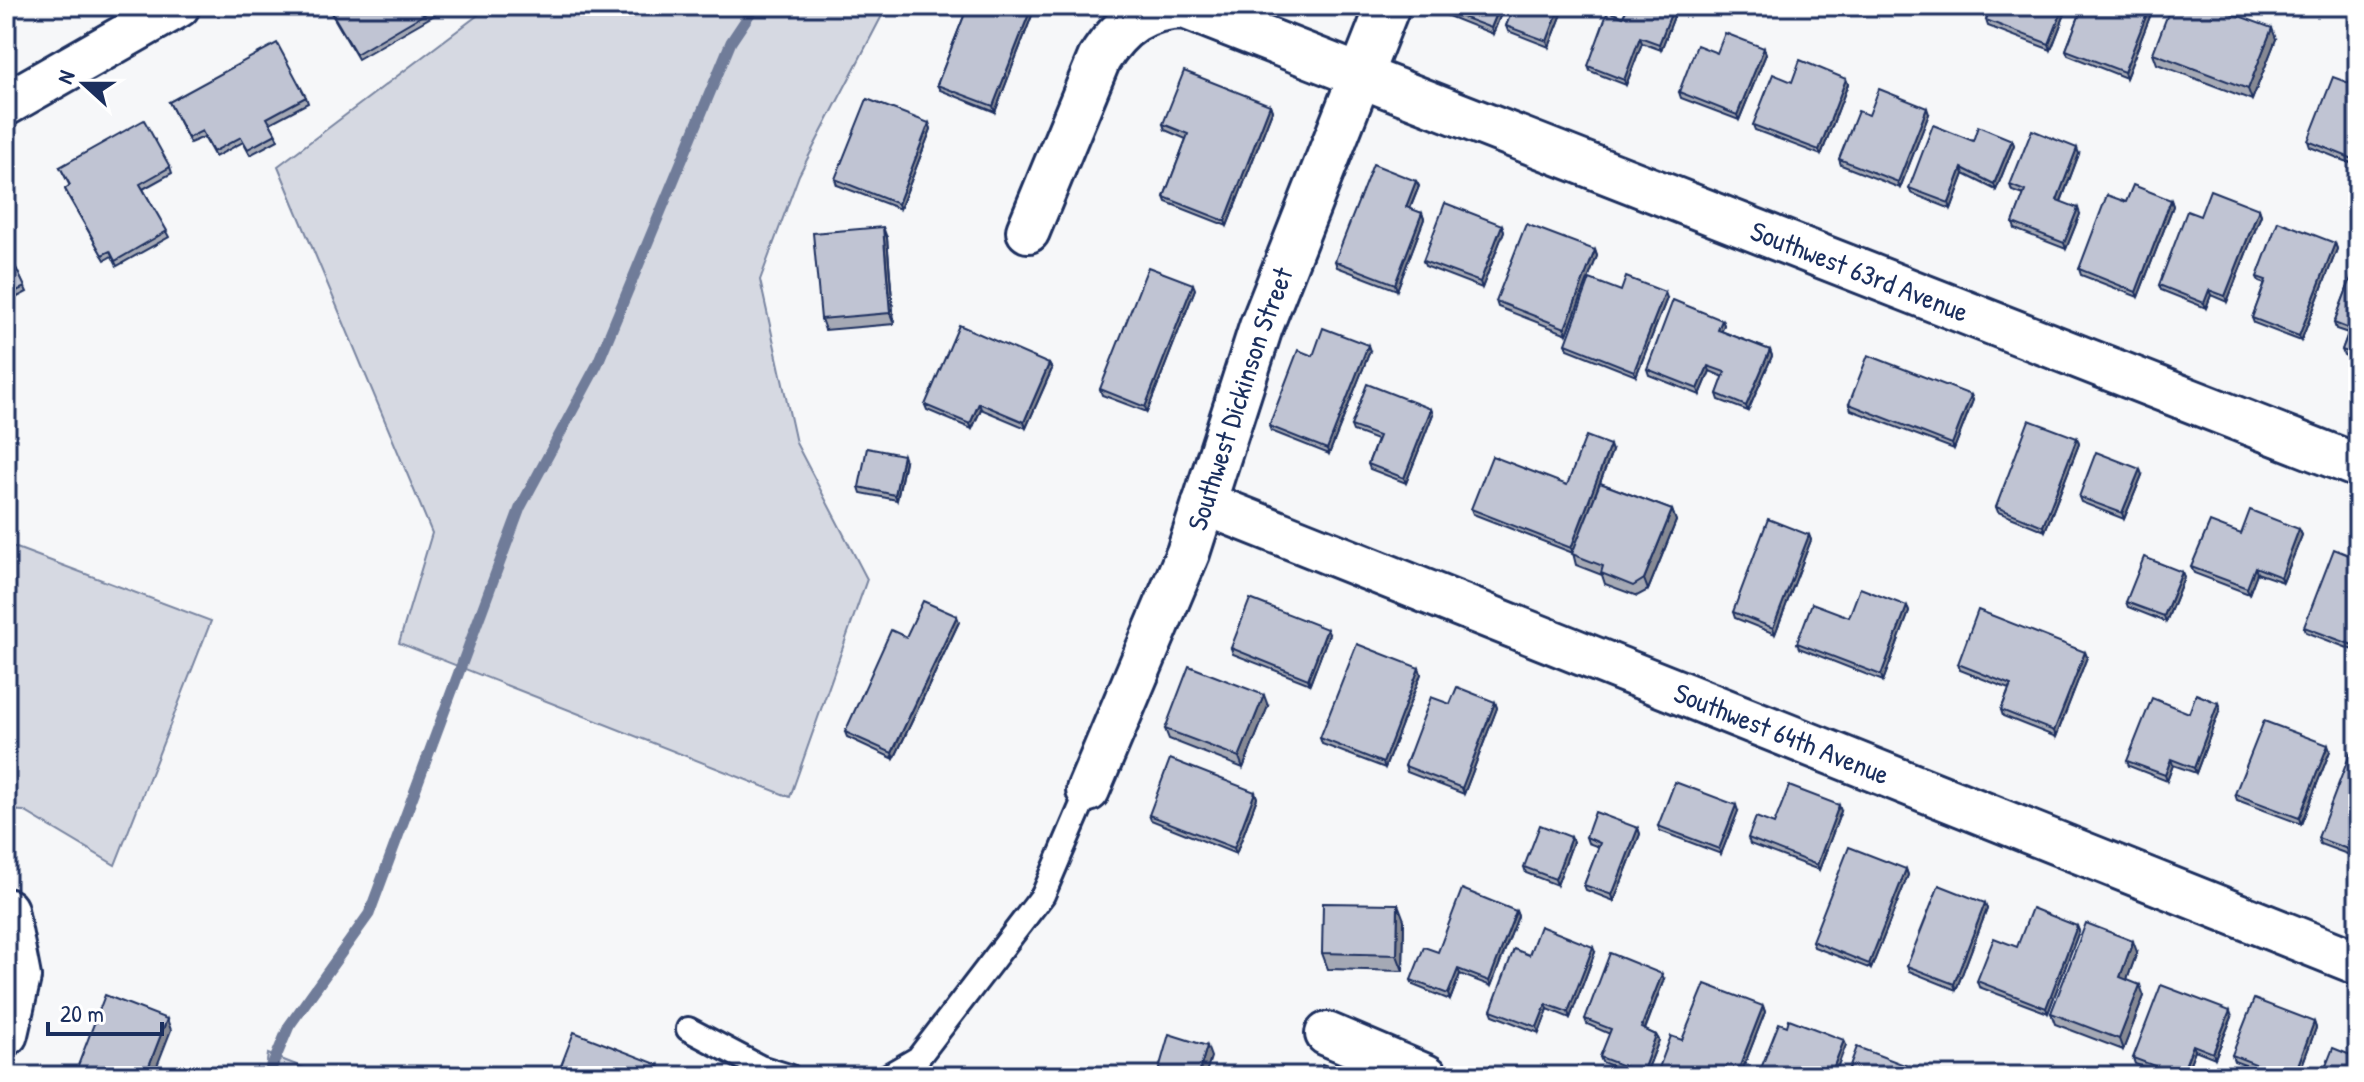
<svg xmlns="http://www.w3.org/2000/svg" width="2364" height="1082" font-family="'Patrick Hand',sans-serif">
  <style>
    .green { fill: #d6d9e2; stroke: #7884a0; stroke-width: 2 }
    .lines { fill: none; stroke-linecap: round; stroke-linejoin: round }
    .stream { stroke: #707c99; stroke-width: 11 }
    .service-casing { stroke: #1b2f5e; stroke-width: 28 }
    .minor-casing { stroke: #1b2f5e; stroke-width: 48 }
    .service { stroke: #fff; stroke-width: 22 }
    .minor { stroke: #fff; stroke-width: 42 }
    .wall { fill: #a5a9b5; stroke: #1b2f5e; stroke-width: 2 }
    .shaded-wall { fill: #868994; stroke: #1b2f5e; stroke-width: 2 }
    .building { fill: #c0c4d3; stroke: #1b2f5e; stroke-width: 2 }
    .labels { text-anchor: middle; stroke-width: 6; stroke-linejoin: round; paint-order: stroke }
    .street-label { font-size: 28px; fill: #1b2f5e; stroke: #fff }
  </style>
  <rect width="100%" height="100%" fill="#f6f7f9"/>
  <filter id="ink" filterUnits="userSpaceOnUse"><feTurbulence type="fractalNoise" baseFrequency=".0125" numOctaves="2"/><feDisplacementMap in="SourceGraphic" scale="16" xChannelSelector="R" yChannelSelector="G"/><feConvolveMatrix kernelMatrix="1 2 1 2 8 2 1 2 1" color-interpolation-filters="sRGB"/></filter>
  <g filter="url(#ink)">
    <!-- green -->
    <g class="green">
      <path d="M490,6H887L799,175L760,280L796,443L867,579L790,797L399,643L432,533L278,166Z"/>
      <path d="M6,544L211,621L115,865L24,811L6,810Z"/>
      <path d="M268,1054L325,1076H265Z"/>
    </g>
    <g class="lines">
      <!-- stream -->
      <path class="stream" d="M268,1076L289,1026L369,914L520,508L597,365L731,42L755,6"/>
      <!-- service casing -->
      <g class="service-casing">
        <g id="service">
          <path d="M688,1029L760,1067L789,1076"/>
          <path d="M887,1076L918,1058L1043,895L1088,790"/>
        </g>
      </g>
      <!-- minor casing -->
      <g class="minor-casing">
        <g id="minor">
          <path d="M6,104L178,6"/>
          <path id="s1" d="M1028,231L1099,59C1120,26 1143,8 1184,7L2358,466"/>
          <path id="s2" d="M1204,503L2358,963"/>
          <path id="s3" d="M1088,790L1188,553L1261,327L1388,6"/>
          <path d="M6,910L19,977L6,1034"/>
          <path d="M1327,1034L1426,1076"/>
        </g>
      </g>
      <!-- service -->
      <use href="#service" class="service"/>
      <!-- minor -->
      <use href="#minor" class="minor"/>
    </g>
    <!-- wall -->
    <g class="wall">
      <path d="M327,6H450L358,59Z"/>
      <path d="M968,6H1033L1034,10L995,112L940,90L937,85Z"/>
      <path d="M1504,6L1493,34L1443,14L1441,9Z"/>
      <path d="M1514,6H1565L1549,47L1508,31L1506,26Z"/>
      <path d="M1628,6H1678L1661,50L1642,43L1626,85L1590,71L1588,66L1623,17Z"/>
      <path d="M1991,6H2068L2051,50L1988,26L1986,20Z"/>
      <path d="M2083,6H2154L2126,78L2068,55L2066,50Z"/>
      <path d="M2276,39L2252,100L2157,64L2153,53Z"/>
      <path d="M1764,48L1766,54L1739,120L1681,98L1679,92Z"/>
      <path d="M2358,59V166L2310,147L2308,141L2349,83Z"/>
      <path d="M1846,79L1848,84L1821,155L1755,130L1753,125L1792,82Z"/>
      <path d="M306,97L308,103L270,123L278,140L250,155L243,142L215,157L204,137L190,143L169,102Z"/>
      <path d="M1270,105L1272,111L1227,226L1166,202L1164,197L1186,139L1165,130L1163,124Z"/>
      <path d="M1929,114L1900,188L1841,165L1839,159L1869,115Z"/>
      <path d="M929,123L931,129L900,209L837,185L835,179Z"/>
      <path d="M2012,140L2014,145L1996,190L1964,174L1951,209L1911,193L1909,188L1973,141Z"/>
      <path d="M2079,154L2061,202L2080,214L2066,249L2015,229L2013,223L2024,195L2012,191L2010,185Z"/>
      <path d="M60,167H170L172,173L143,189L169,237L117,266L112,256L105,260L67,194L65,189L70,186Z"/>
      <path d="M1416,181L1419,186L1410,209L1422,213L1424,219L1397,290L1337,267L1335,261Z"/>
      <path d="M2171,200L2173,206L2138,297L2081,275L2079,269L2126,202Z"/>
      <path d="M2259,209L2261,215L2227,302L2211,295L2206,308L2161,290L2159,285L2200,216Z"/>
      <path d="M1502,225L1504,231L1482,288L1425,266L1423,261Z"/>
      <path d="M887,238L894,324L825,330L821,319Z"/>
      <path d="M2335,243L2337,249L2301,341L2254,323L2252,318L2265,284L2259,282L2257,277Z"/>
      <path d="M6,247L27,292L6,303Z"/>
      <path d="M1595,250L1597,256L1567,334L1498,307L1496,301Z"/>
      <path d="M2358,260V361L2344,355L2342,350L2348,333L2336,329L2334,323Z"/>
      <path d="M1195,289L1147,412L1102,395L1100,389Z"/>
      <path d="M1621,291L1667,298L1636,376L1568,349L1566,344Z"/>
      <path d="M1722,320L1724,325L1721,331L1770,350L1772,356L1748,411L1719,400L1717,394L1724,377L1710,371L1700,395L1649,375L1647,369Z"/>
      <path d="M1370,351L1329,454L1271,431L1269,426L1313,356Z"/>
      <path d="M1049,364L1052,369L1026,428L981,409L972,429L927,410L925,405Z"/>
      <path d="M1971,395L1973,400L1954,449L1851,410L1849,404Z"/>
      <path d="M1431,409L1433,414L1406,483L1370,469L1368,464L1377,440L1353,431L1351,426Z"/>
      <path d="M2077,438L2079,444L2045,531L1998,512L1996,507Z"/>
      <path d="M1612,451L1600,483L1672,510L1676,521L1648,590L1637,596L1605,584L1602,575L1576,565L1573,553L1473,514L1471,509L1567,485Z"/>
      <path d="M905,461L897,500L861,493L859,487Z"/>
      <path d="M2142,475L2124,519L2081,502L2079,497Z"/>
      <path d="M2299,529L2302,535L2283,582L2257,573L2249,594L2194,573L2191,567L2241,534Z"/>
      <path d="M1809,535L1811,540L1775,634L1735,618L1733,612Z"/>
      <path d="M2358,543V652L2306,632L2304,627L2351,556Z"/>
      <path d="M2182,572L2184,577L2166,622L2128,607L2126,602Z"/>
      <path d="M1907,606L1909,612L1883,681L1799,648L1797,643L1849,617Z"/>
      <path d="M959,622L894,759L847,737L845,732Z"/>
      <path d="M1329,634L1310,684L1233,654L1231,648Z"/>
      <path d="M2085,652L2087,657L2056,737L2003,716L2001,710L2009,689L1960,670L1958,664Z"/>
      <path d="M1419,668L1421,674L1385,768L1322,744L1320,738Z"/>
      <path d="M1495,702L1497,708L1464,794L1407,772L1405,766L1450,704Z"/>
      <path d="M2218,703L2220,709L2196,773L2173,765L2167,781L2129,766L2127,761L2189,713Z"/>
      <path d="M1268,706L1243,768L1169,739L1165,729Z"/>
      <path d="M2330,751L2301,824L2237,800L2235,794Z"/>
      <path d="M2358,757V858L2320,844L2318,838Z"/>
      <path d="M1255,792L1257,798L1236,854L1151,820L1149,815Z"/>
      <path d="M1738,811L1721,854L1660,831L1658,826Z"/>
      <path d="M1841,811L1819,870L1750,844L1748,838L1774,824Z"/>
      <path d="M1638,828L1640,834L1614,901L1586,890L1584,885L1599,847L1588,843L1586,837Z"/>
      <path d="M1571,837L1573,842L1557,885L1526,873L1524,867Z"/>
      <path d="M1906,869L1908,875L1871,969L1814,947L1812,941Z"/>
      <path d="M1985,903L1987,909L1956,990L1909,971L1907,966Z"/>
      <path d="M1516,911L1518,916L1491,986L1460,974L1450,1000L1413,985L1411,980L1438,952Z"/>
      <path d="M1404,920L1403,971L1328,969L1322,953Z"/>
      <path d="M2077,926L2079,931L2048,1013L1979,987L1977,981L2017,947Z"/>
      <path d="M1595,952L1570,1018L1548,1009L1539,1033L1493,1015L1491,1010L1529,955Z"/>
      <path d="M2137,952L2127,980L2144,996L2123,1050L2055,1024L2051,1013Z"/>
      <path d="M1664,979L1645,1030L1656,1035L1659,1040L1645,1076H1637L1602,1062L1600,1057L1610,1034L1587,1024L1585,1019Z"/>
      <path d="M1763,1006L1765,1012L1740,1076H1723L1714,1073L1682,1040Z"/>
      <path d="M2232,1017L2215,1058L2195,1050L2185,1076H2167L2135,1064L2133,1058Z"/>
      <path d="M2314,1022L2316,1028L2298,1076H2274L2234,1061L2232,1055Z"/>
    </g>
    <!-- shaded-wall -->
    <g class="shaded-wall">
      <path d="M8,6H19L8,13L6,7Z"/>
      <path d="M1032,6L1034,10L995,112L993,106Z"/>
      <path d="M1500,6H1504L1493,34L1491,28Z"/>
      <path d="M1560,6H1565L1549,47L1547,41Z"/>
      <path d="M1674,6H1678L1661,50L1659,44Z"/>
      <path d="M2064,6H2068L2051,50L2049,44Z"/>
      <path d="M2150,6H2154L2126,78L2124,72Z"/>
      <path d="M2272,28L2276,39L2252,100L2248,89Z"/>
      <path d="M1640,37L1642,43L1626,85L1624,80Z"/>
      <path d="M1764,48L1766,54L1739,120L1737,115Z"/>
      <path d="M1846,79L1848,84L1821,155L1819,150Z"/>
      <path d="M1270,105L1272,111L1227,226L1225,221Z"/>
      <path d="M1927,108L1929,114L1900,188L1898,182Z"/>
      <path d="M929,123L931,129L900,209L898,204Z"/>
      <path d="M2012,140L2014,145L1996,190L1994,184Z"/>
      <path d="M2077,148L2079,154L2059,206L2057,200Z"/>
      <path d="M1962,168L1964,174L1951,209L1949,203Z"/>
      <path d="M1416,181L1419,186L1408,213L1406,207Z"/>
      <path d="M2171,200L2173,206L2138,297L2136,292Z"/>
      <path d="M2078,208L2080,214L2066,249L2064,243Z"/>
      <path d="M2259,209L2261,215L2227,302L2225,296Z"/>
      <path d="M1422,213L1424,219L1397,290L1395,284Z"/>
      <path d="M1502,225L1504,231L1482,288L1480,282Z"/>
      <path d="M883,227L887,238L894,324L890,313Z"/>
      <path d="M2335,243L2337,249L2301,341L2299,336Z"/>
      <path d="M1595,250L1597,256L1567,334L1565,328Z"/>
      <path d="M1193,284L1195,289L1147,412L1145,407Z"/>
      <path d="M2209,290L2211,295L2206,308L2204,303Z"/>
      <path d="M1665,292L1667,298L1636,376L1634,371Z"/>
      <path d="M1722,320L1724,325L1720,336L1718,330Z"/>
      <path d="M1368,345L1370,351L1329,454L1327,449Z"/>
      <path d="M1770,350L1772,356L1748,411L1746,406Z"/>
      <path d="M1049,364L1052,369L1026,428L1024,422Z"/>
      <path d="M1708,366L1710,371L1700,395L1698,389Z"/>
      <path d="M1971,395L1973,400L1954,449L1952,444Z"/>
      <path d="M979,403L981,409L972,429L970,424Z"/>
      <path d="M1431,409L1433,414L1406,483L1404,478Z"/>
      <path d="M2077,438L2079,444L2045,531L2043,526Z"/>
      <path d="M1610,445L1612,451L1573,553L1571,548Z"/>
      <path d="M903,455L905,461L897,500L895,495Z"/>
      <path d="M2140,469L2142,475L2124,519L2122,513Z"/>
      <path d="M1672,510L1676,521L1648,590L1644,579Z"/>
      <path d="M2299,529L2302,535L2283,582L2281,577Z"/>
      <path d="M1809,535L1811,540L1775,634L1773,628Z"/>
      <path d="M2255,567L2257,573L2249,594L2247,588Z"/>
      <path d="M2182,572L2184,577L2166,622L2164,616Z"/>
      <path d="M1907,606L1909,612L1883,681L1881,675Z"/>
      <path d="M957,616L959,622L894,759L892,753Z"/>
      <path d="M1327,629L1329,634L1310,684L1308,679Z"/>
      <path d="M2085,652L2087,657L2056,737L2054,731Z"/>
      <path d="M1419,668L1421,674L1385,768L1383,763Z"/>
      <path d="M1264,695L1268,706L1243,768L1239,757Z"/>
      <path d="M1495,702L1497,708L1464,794L1462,788Z"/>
      <path d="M2218,703L2220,709L2196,773L2194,768Z"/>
      <path d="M2328,745L2330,751L2301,824L2299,818Z"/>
      <path d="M2171,759L2173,765L2167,781L2165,775Z"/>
      <path d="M1255,792L1257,798L1236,854L1234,848Z"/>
      <path d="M1736,805L1738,811L1721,854L1719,849Z"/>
      <path d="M1839,805L1841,811L1819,870L1817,865Z"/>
      <path d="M1638,828L1640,834L1614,901L1612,895Z"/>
      <path d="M1571,837L1573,842L1557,885L1555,879Z"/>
      <path d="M1906,869L1908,875L1871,969L1869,964Z"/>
      <path d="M1985,903L1987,909L1956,990L1954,984Z"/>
      <path d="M1398,904L1404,920L1403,971L1397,955Z"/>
      <path d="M1516,911L1518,916L1491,986L1489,981Z"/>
      <path d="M2077,926L2079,931L2048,1013L2046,1008Z"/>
      <path d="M2133,941L2137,952L2124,988L2120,977Z"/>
      <path d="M1593,947L1595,952L1570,1018L1568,1012Z"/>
      <path d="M1458,969L1460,974L1450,1000L1448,994Z"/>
      <path d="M1662,974L1664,979L1643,1034L1641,1028Z"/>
      <path d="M2140,985L2144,996L2123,1050L2119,1039Z"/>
      <path d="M1546,1004L1548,1009L1539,1033L1537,1027Z"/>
      <path d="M1763,1006L1765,1012L1740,1076H1736Z"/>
      <path d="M2230,1011L2232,1017L2215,1058L2213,1053Z"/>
      <path d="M167,1019L171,1030L153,1076H145Z"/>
      <path d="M2314,1022L2316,1028L2298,1076H2294Z"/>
      <path d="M1656,1035L1659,1040L1645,1076H1643L1642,1073Z"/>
      <path d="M1844,1040L1846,1045L1834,1076H1830Z"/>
      <path d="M2193,1045L2195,1050L2185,1076H2181Z"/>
      <path d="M1207,1046L1211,1057L1205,1076H1198Z"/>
      <path d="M659,1065L663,1076H655Z"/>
      <path d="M1910,1067L1912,1072L1911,1076H1907Z"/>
    </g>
    <!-- building -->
    <g class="building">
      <path d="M328,6H438L356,54Z"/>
      <path d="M968,6H1032L993,106L937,85Z"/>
      <path d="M1442,6H1500L1491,28L1441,9Z"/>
      <path d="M1514,6H1560L1547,41L1506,26Z"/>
      <path d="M1628,6H1674L1659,44L1640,37L1624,80L1588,66L1608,11L1623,17Z"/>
      <path d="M1991,6H2064L2049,44L1986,20Z"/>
      <path d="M2083,6H2150L2124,72L2066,50Z"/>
      <path d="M2171,6H2212L2272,28L2248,89L2153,53Z"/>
      <path d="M1725,33L1764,48L1737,115L1679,92L1697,45L1717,53Z"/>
      <path d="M277,43L306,97L267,118L276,134L248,149L241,137L213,152L202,131L188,138L169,102Z"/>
      <path d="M2358,59V161L2308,141L2333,77L2349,83Z"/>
      <path d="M1800,60L1846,79L1819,150L1753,125L1773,74L1792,82Z"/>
      <path d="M1184,71L1270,105L1225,221L1164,197L1188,134L1163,124Z"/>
      <path d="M1879,89L1927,108L1898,182L1839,159L1858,111L1869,115Z"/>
      <path d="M867,99L929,123L898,204L835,179Z"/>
      <path d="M144,120L170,167L140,184L167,231L115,261L110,251L102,255L65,189L70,185L60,167Z"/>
      <path d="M1933,125L1973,141L1978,126L2012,140L1994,184L1962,168L1949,203L1909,188Z"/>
      <path d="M2032,130L2077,148L2057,200L2078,208L2064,243L2013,223L2025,191L2010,185Z"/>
      <path d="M1373,164L1416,181L1406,207L1422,213L1395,284L1335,261Z"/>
      <path d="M2133,185L2171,200L2136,292L2079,269L2107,195L2126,202Z"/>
      <path d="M2210,190L2259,209L2225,296L2209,290L2204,303L2159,285L2187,211L2200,216Z"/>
      <path d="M1445,203L1502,225L1480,282L1423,261Z"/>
      <path d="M2278,221L2335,243L2299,336L2252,318L2266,280L2257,277Z"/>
      <path d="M1526,224L1595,250L1565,328L1496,301Z"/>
      <path d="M883,227L890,313L821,319L813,233Z"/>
      <path d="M6,247L25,287L6,296Z"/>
      <path d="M2358,260V356L2342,350L2350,329L2334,323Z"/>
      <path d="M1148,267L1193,284L1145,407L1100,389Z"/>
      <path d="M1626,277L1665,292L1634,371L1566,344L1590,279L1621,291Z"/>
      <path d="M1673,300L1722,320L1718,330L1770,350L1746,406L1717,394L1725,372L1708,366L1698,389L1647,369Z"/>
      <path d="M959,325L1049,364L1024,422L979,403L970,424L925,405Z"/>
      <path d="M1323,328L1368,345L1327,449L1269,426L1298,350L1313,356Z"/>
      <path d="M1868,355L1971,395L1952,444L1849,404Z"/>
      <path d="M1367,384L1431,409L1404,478L1368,464L1379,436L1351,426Z"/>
      <path d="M2029,420L2077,438L2043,526L1996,507Z"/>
      <path d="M1586,436L1610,445L1571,548L1471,509L1492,456L1567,485Z"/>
      <path d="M867,448L903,455L895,495L859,487Z"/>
      <path d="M2096,452L2140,469L2122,513L2079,497Z"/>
      <path d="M1600,483L1672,510L1644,579L1633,586L1601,573L1603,566L1572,554Z"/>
      <path d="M2250,510L2299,529L2281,577L2255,567L2247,588L2191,567L2210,522L2241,534Z"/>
      <path d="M1768,519L1809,535L1773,628L1733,612Z"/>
      <path d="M2356,543H2358V647L2304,627L2334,549L2351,556Z"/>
      <path d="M2144,557L2182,572L2164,616L2126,602Z"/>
      <path d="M1860,588L1907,606L1881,675L1797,643L1812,603L1849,617Z"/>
      <path d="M1250,599L1327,629L1308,679L1231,648Z"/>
      <path d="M923,601L957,616L892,753L845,732L891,630L906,637Z"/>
      <path d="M1978,610L2085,652L2054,731L2001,710L2011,685L1958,664Z"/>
      <path d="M1357,644L1419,668L1383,763L1320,738Z"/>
      <path d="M1189,666L1264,695L1239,757L1165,729Z"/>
      <path d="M1457,687L1495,702L1462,788L1405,766L1431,697L1450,704Z"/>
      <path d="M2196,694L2218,703L2194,768L2171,759L2165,775L2127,761L2152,698L2189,713Z"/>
      <path d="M2264,721L2328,745L2299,818L2235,794Z"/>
      <path d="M2350,754L2358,757V853L2318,838Z"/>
      <path d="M1170,759L1255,792L1234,848L1149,815Z"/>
      <path d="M1675,782L1736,805L1719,849L1658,826Z"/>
      <path d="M1789,786L1839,805L1817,865L1748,838L1756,817L1774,824Z"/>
      <path d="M1595,812L1638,828L1612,895L1584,885L1600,843L1586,837Z"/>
      <path d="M1540,825L1571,837L1555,879L1524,867Z"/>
      <path d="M1849,847L1906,869L1869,964L1812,941Z"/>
      <path d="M1939,885L1985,903L1954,984L1907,966Z"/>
      <path d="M1462,889L1516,911L1489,981L1458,969L1448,994L1411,980L1424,947L1438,952Z"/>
      <path d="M1323,903L1398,904L1397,955L1322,953Z"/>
      <path d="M2032,908L2077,926L2046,1008L1977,981L1994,938L2017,947Z"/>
      <path d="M2086,923L2133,941L2120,977L2140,985L2119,1039L2051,1013Z"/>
      <path d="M1540,926L1593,947L1568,1012L1546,1004L1537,1027L1491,1010L1514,949L1529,955Z"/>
      <path d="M1610,953L1662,974L1641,1028L1656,1035L1642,1073L1600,1057L1611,1029L1585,1019Z"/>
      <path d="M1705,984L1763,1006L1736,1076L1712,1067L1709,1076H1656L1671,1036L1682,1040Z"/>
      <path d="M2161,985L2230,1011L2213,1053L2193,1045L2181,1076L2133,1058Z"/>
      <path d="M105,995L167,1019L145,1076H74Z"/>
      <path d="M2254,999L2314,1022L2294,1076H2286L2232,1055Z"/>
      <path d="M1789,1019L1844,1040L1830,1076H1758L1779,1023L1787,1026Z"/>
      <path d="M574,1032L659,1065L655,1076H557Z"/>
      <path d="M1169,1034L1207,1046L1198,1076H1157Z"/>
      <path d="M1857,1047L1910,1067L1907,1076H1846Z"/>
      <path d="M2333,1048L2358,1058V1076H2322Z"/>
      <path d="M1322,1064L1352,1076H1318Z"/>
      <path d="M683,1071L696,1076H681Z"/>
    </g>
  </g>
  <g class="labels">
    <!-- street labels -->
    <g class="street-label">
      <text dy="10" stroke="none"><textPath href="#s1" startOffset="1016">Southwest 63rd Avenue</textPath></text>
      <text dy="10" stroke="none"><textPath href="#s3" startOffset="420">Southwest Dickinson Street</textPath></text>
      <text dy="10" stroke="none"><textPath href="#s2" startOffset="622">Southwest 64th Avenue</textPath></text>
    </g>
  </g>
  <!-- margin -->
  <rect width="2364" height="1082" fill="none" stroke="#fff" stroke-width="32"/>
  <rect x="16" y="16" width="2332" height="1050" fill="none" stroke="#1b2f5e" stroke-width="3" filter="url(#ink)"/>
  <!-- north arrow -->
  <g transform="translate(84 84) rotate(291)" stroke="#ffffff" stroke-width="6" paint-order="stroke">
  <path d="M0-6L14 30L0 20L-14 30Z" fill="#1b2f5e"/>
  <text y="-12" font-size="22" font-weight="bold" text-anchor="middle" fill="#1b2f5e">N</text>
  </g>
  <!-- scale -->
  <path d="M48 1022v12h114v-12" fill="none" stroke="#1b2f5e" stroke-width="4"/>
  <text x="60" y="1022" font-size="24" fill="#1b2f5e" stroke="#ffffff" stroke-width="6" paint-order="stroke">20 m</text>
</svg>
